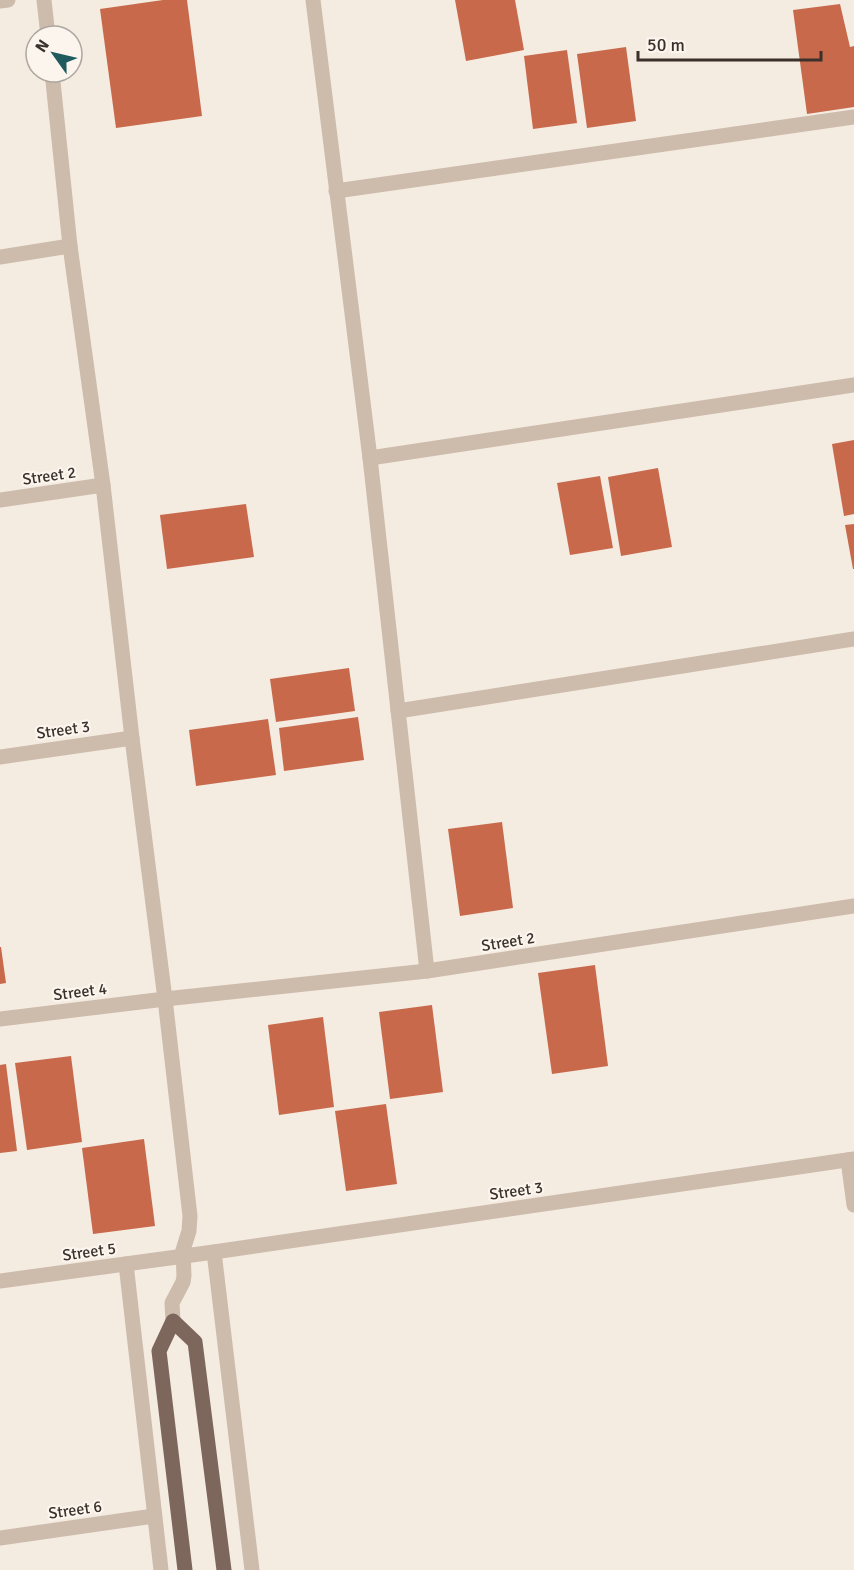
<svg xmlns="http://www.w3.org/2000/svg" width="854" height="1570" font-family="Signika,sans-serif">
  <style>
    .building { fill: #c8694b }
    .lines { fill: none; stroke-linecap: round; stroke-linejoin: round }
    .minor { stroke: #cdbbac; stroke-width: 15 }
    .major { stroke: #7d675c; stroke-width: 15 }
    .labels { text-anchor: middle; stroke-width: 4.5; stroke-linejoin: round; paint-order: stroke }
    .street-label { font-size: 16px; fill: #3b302b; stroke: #fbf5ee }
  </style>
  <rect width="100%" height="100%" fill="#f4ebe1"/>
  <!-- building -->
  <g class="building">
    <path d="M163,0H187L202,116L116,128L100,9Z"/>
    <path d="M455,0H515L524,50L466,61Z"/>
    <path d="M840,4L850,47L854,46V107L807,114L793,10Z"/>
    <path d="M626,47L636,121L587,128L577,54Z"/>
    <path d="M567,50L577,123L533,129L524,56Z"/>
    <path d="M854,440V514L844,516L832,444Z"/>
    <path d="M658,468L672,547L621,556L608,477Z"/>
    <path d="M600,476L613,548L570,555L557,483Z"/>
    <path d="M246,504L254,557L167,569L160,515Z"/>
    <path d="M854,524V569H853L845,525Z"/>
    <path d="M349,668L355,711L276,722L270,679Z"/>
    <path d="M358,717L364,760L284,771L279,728Z"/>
    <path d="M268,719L276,775L196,786L189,730Z"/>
    <path d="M502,822L513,908L460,916L448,829Z"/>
    <path d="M0,947H1L6,983L0,984Z"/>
    <path d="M595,965L608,1066L552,1074L538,973Z"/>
    <path d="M432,1005L443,1092L390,1099L379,1012Z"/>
    <path d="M323,1017L334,1107L279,1115L268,1025Z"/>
    <path d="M71,1056L82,1142L27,1150L15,1063Z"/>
    <path d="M6,1064L17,1151L0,1153V1065Z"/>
    <path d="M386,1104L397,1184L346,1191L335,1111Z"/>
    <path d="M144,1139L155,1226L93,1234L82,1148Z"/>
  </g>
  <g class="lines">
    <!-- minor -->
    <g class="minor">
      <path d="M44,0L48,36"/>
      <path d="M313,0L370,458L427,971"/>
      <path d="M0,1L8,0"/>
      <path d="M52,72L70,246L103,485L132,738L165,999L190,1216L189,1231L183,1250L184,1276L183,1282L172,1303L173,1321"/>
      <path d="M336,191L854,117"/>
      <path d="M0,257L70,246"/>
      <path d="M370,458L854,385"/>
      <path d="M0,500L103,485"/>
      <path d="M398,711L854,639"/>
      <path d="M0,757L132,738"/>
      <path d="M0,1019L165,999L427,971L854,906"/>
      <path d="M848,1160L854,1205"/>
      <path d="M214,1252L252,1570"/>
      <path d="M126,1264L161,1570"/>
      <path d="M0,1281L214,1252L854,1159"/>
      <path d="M0,1538L154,1516"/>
    </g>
    <!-- major -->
    <path class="major" d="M185,1570L159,1351L173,1321L195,1342L224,1570"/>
  </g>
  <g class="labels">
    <!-- street labels -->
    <g class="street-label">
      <text transform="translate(49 475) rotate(-8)" y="6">Street 2</text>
      <text transform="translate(63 729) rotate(-8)" y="6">Street 3</text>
      <text transform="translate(508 941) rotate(-9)" y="6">Street 2</text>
      <text transform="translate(80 991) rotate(-7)" y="6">Street 4</text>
      <text transform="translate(516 1190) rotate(-8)" y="6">Street 3</text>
      <text transform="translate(89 1251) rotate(-8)" y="6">Street 5</text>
      <text transform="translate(75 1509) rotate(-8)" y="6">Street 6</text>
    </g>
  </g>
  <!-- north arrow -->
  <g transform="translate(54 54) rotate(304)"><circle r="28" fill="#fbf5ee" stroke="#aea6a0" stroke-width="1.5"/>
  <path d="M0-4.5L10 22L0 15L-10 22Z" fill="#1f5a5e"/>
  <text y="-9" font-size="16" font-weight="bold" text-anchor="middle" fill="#3b302b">N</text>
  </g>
  <!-- scale -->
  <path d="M638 51v9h183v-9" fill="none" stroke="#3b302b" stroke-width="3"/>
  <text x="647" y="51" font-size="18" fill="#3b302b" stroke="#fbf5ee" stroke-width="4.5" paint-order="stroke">50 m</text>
</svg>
